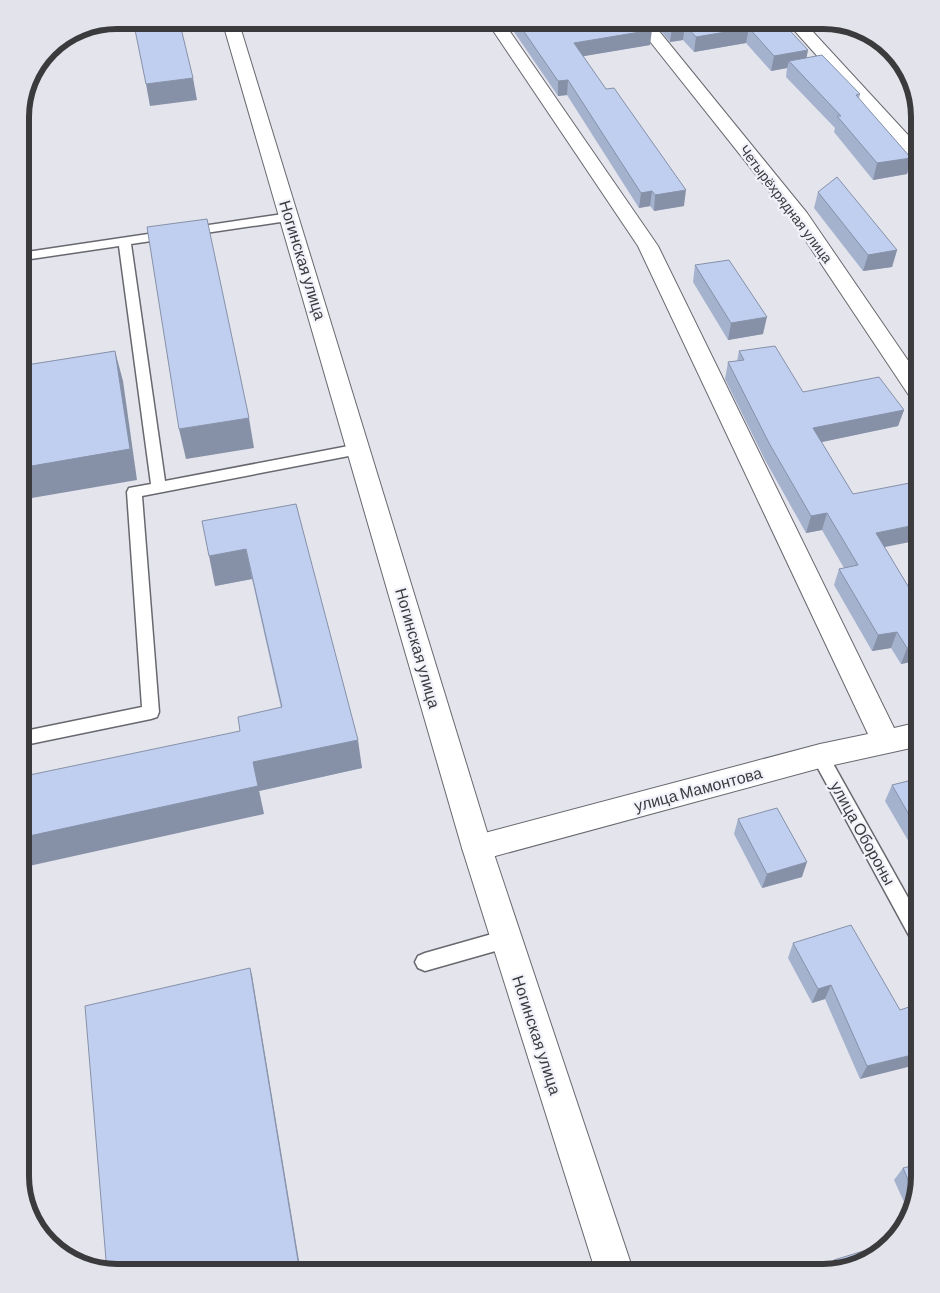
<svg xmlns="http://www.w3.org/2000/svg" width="940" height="1293" font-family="Barlow,sans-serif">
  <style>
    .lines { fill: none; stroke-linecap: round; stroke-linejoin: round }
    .service-casing { stroke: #68686f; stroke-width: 3 }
    .minor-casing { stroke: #68686f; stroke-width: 2 }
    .tertiary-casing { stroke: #68686f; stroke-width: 2 }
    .service { fill: #fff; fill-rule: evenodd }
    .minor { fill: #fff; fill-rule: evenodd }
    .tertiary { fill: #fff; fill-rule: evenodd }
    .wall { fill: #a5b2ce }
    .shaded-wall { fill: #8691a8 }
    .building { fill: #c0cff0; stroke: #8691a8 }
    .labels { text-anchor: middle; stroke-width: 4.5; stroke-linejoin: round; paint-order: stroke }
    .far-street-label { font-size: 14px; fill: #3b3b3e; stroke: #f1f2fa }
    .street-label { font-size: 16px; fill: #3b3b3e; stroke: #f1f2fa }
    .rim { fill: none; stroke: #3b3b3e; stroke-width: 6 }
  </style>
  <rect width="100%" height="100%" fill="#e4e4ed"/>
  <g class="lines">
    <!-- service casing -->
    <g class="service-casing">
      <g id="service">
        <path d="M290,213L294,214L296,217L294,220L131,244L165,481L359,444L364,446L366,449L364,452L359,454L142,496L159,712L157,717L151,719L20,746V732L142,707L127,492L129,488L151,484L119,246L24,260L20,259V253Z"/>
        <path d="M820,749L826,751L920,919V946L913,943L814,761L811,756L814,751Z"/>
        <path d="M506,930L513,933L516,939L513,945L506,948L425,971L418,968L415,962L418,956L425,953Z"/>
      </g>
    </g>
    <!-- minor casing -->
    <g class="minor-casing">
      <g id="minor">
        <path d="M486,20H502L658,246L894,728L920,722V746L820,768L477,861L466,857L462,848L466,839L477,835L820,744L868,734L638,246Z"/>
        <path d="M633,20H650L807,213L920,378V403L912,400L792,220Z"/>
        <path d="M785,20H802L920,148V165L913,163Z"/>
      </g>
    </g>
    <!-- tertiary casing -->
    <g class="tertiary-casing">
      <path id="tertiary" d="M222,20H238L492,848L634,1273H596L462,848Z"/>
    </g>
    <!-- service -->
    <use href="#service" class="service"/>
    <!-- minor -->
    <use href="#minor" class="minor"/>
    <!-- tertiary -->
    <use href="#tertiary" class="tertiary"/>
  </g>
  <!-- wall -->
  <g class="wall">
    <path d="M250,20H301V24L253,30Z"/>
    <path d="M506,20H644L650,45L583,56L684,206L654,211L650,206L639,208L567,95L558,96Z"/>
    <path d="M652,20H780L807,58L860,94L859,99L911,158L907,174L873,180L834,132L835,128L786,77L787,68L771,71L746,43L694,52L683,40L670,42Z"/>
    <path d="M818,192L897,250L892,267L863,271L814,208Z"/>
    <path d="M695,265L763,334L728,340L693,282Z"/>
    <path d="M739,351L803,392L904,410L898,426L821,442L920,606V660L901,664L891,648L872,651L834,585L839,569L844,568L822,530L806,533L765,460L725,379L728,362L737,361Z"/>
    <path d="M296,504L362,768L259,791L264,814L240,731L281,708L252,579L215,586Z"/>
    <path d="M920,778V861L885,801L892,785Z"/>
    <path d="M738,819L802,877L762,888L734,834Z"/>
    <path d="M793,943L900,1010L860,1079L825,999L812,1003L788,958Z"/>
    <path d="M903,1168L920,1176L910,1215L894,1180Z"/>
    <path d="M834,1260H872L828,1272L827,1271Z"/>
  </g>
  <!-- shaded-wall -->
  <g class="shaded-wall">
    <path d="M252,20H301V24L253,30Z"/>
    <path d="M685,25L683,40L670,42L672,27Z"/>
    <path d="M749,28L746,43L694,52L696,37Z"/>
    <path d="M652,30L650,45L573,58L574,43Z"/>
    <path d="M808,50L805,66L789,61L787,68L771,71L774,56Z"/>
    <path d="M193,78L197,100L150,106L146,84Z"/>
    <path d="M568,80L567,95L558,96V81Z"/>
    <path d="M911,158L907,174L873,180L877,163Z"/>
    <path d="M686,190L684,206L654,211L655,195Z"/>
    <path d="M652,191L650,206L639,208L641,193Z"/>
    <path d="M897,250L892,267L863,271L868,255Z"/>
    <path d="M767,317L763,334L728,340L731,323Z"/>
    <path d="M115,351L123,381L137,480L20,500V468Z"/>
    <path d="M904,410L898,426L808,445L813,428Z"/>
    <path d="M249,418L254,448L186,459L179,429Z"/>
    <path d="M827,513L822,530L806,533L811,516Z"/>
    <path d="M920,524V540L870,550L876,533Z"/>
    <path d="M246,549L252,579L215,586L209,556Z"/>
    <path d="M897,632L891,648L872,651L878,635Z"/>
    <path d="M920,645V660L901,664L907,648Z"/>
    <path d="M358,740L362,768L259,791L264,814L20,868V838L253,762Z"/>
    <path d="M807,862L802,877L762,888L767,874Z"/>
    <path d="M250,968L252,975L301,1273H300Z"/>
    <path d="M831,985L825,999L812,1003L818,989Z"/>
    <path d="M920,1053V1064L860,1079L867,1066Z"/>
  </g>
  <!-- building -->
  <g class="building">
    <path d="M133,20H179L193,78L146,84Z"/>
    <path d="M516,20H644L652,30L574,43L606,89L614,88L686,190L655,195L652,191L641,193L568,80L558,81Z"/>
    <path d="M666,20H780L808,50L774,56L749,28L696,37L685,25L672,27Z"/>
    <path d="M822,55L860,94L856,95L911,158L877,163L837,116H841L789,61Z"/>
    <path d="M837,177L897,250L868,255L818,192Z"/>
    <path d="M207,219L249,418L179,429L147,227Z"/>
    <path d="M729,260L767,317L731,323L695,265Z"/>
    <path d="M775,346L803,392L879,377L904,410L813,428L853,494L920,481V524L876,533L920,606V645L907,648L897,632L878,635L839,569L858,565L827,513L811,516L769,443L728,362L744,360L739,351Z"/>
    <path d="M115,351L130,449L20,468V366Z"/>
    <path d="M296,504L358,740L253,762L258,786L20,838V777L240,731L238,717L282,707L246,549L209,556L202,521Z"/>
    <path d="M920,778V834L892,785Z"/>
    <path d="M777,808L807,862L767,874L738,819Z"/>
    <path d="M851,925L900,1010L909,1007L920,1029V1053L867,1066L831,985L818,989L793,943Z"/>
    <path d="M250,968L300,1273H111L107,1272L85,1006Z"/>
    <path d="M920,1164V1176L915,1196L903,1168Z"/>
    <path d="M873,1248L876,1255L872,1260L838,1269L834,1260Z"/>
  </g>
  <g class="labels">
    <!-- far-street labels -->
    <g class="far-street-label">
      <text transform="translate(786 204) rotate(53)" y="5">Четырёхрядная улица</text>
    </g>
    <!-- street labels -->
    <g class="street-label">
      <text transform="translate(303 260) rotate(73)" y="6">Ногинская улица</text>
      <text transform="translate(418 648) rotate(74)" y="6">Ногинская улица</text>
      <text transform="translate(698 789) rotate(-15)" y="6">улица Мамонтова</text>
      <text transform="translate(863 833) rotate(61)" y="6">улица Обороны</text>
      <text transform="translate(537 1035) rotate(72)" y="6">Ногинская улица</text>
    </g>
  </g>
  <!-- crop -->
  <path d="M0 0H940V1293H0ZM117 29H823A88 88 0 0 1 911 117V1176A88 88 0 0 1 823 1264H117A88 88 0 0 1 29 1176V117A88 88 0 0 1 117 29Z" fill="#e2e3eb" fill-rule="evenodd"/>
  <path class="rim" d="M117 29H823A88 88 0 0 1 911 117V1176A88 88 0 0 1 823 1264H117A88 88 0 0 1 29 1176V117A88 88 0 0 1 117 29Z"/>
</svg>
